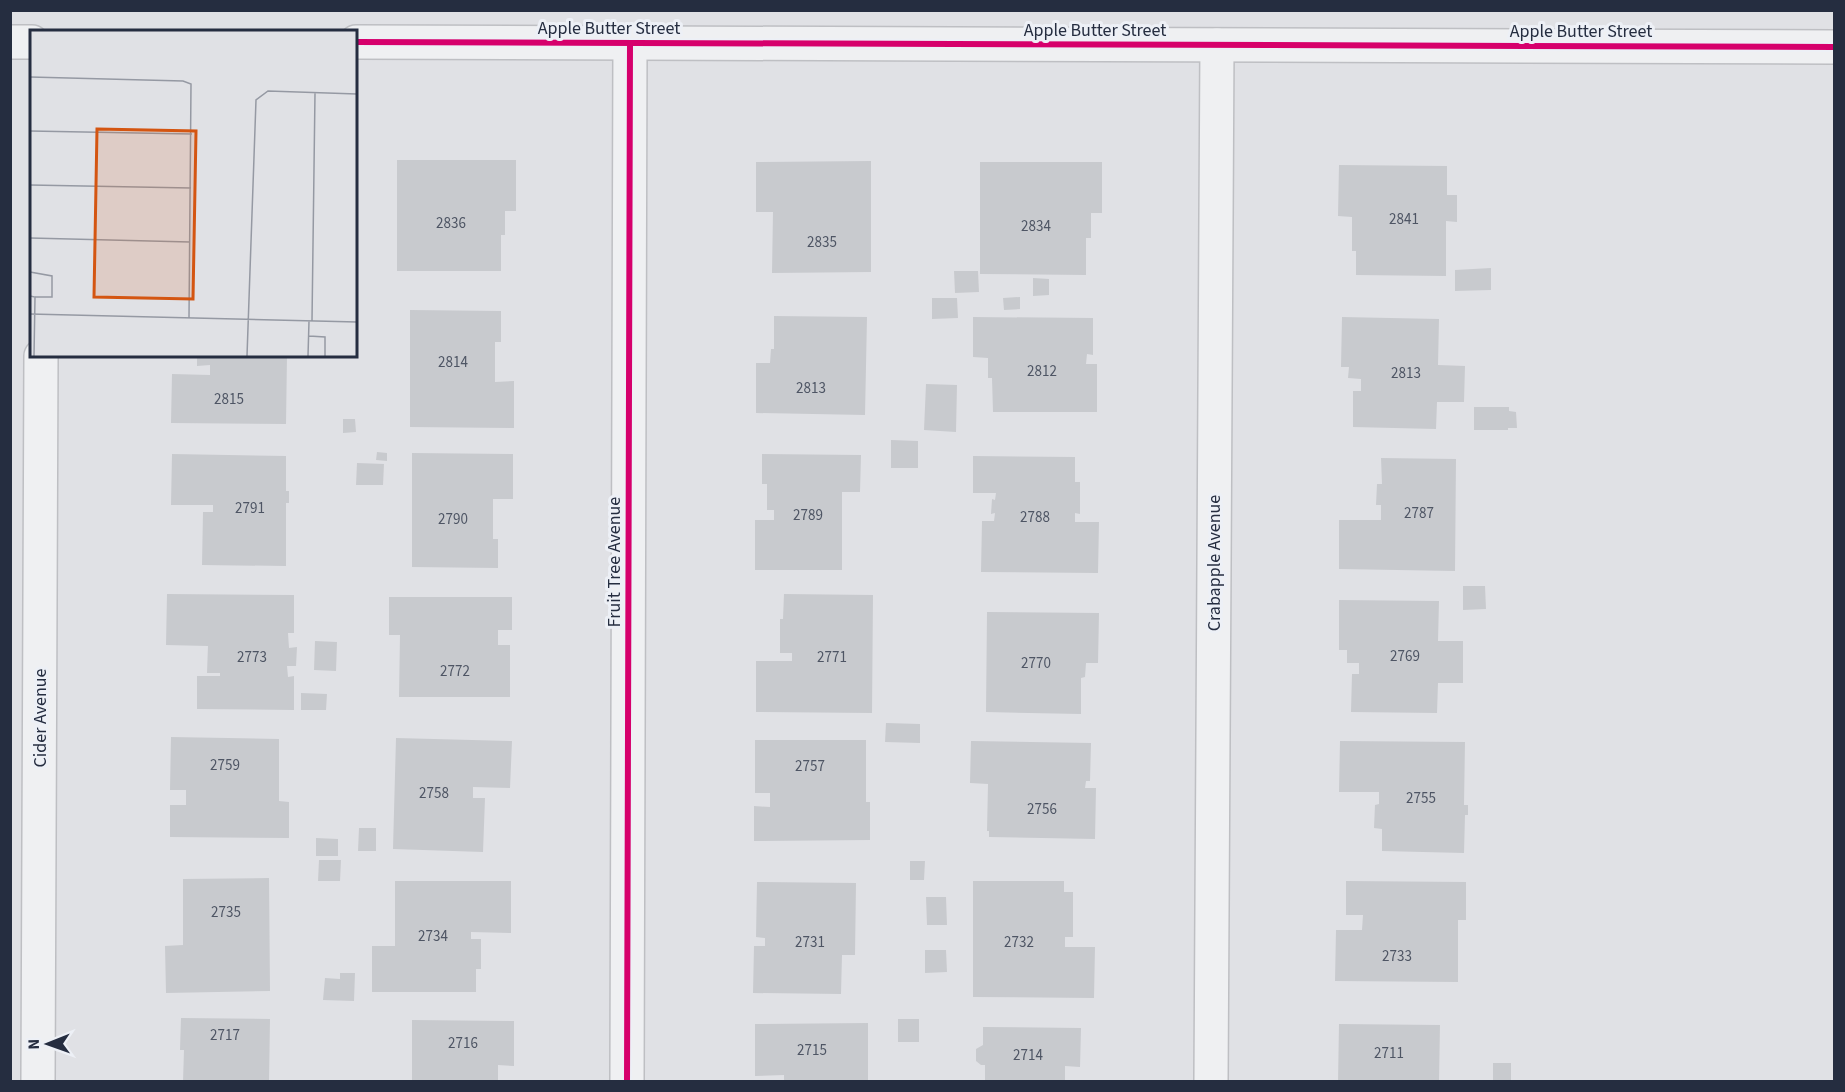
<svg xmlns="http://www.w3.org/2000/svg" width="1845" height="1092" font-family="'Source Sans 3',sans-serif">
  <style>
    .building { fill: #c8cace }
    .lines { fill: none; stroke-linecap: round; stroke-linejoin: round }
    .minor-casing { stroke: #bebfc3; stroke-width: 36 }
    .minor { stroke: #eff0f2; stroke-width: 33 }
    .cycleway-casing { stroke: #edf0f6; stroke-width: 10 }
    .cycleway { stroke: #d6006c; stroke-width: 6 }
    .labels { text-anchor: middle; stroke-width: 6; stroke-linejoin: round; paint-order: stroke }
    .number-label { font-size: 15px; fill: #4e5564 }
    .street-label { font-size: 18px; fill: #252d40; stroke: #edf0f6 }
    .inset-road { fill: none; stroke: #9599a3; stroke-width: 1.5 }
    .view { fill: #d45511; fill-opacity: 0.15; stroke: #d45511; stroke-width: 3 }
    .inset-edge { fill: none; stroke: #252d40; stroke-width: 3 }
  </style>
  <rect width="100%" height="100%" fill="#e0e1e5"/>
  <!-- building -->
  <g class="building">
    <path d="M397,160H516V211H505V235H501V271H397Z"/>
    <path d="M871,161V272L772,273L773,212H756V162Z"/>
    <path d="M980,162H1102V213H1091V238H1086V275L980,274Z"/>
    <path d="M1339,165L1447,166V195H1457V222L1446,221V276L1356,275V251H1352V217L1338,216Z"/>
    <path d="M1491,268V290L1455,291V270Z"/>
    <path d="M954,271H978L979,292L955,293Z"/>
    <path d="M1033,278L1049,279V295L1033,296Z"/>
    <path d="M1020,297V309L1004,310L1003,298Z"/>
    <path d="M932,298H957L958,318L932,319Z"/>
    <path d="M410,310L501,311V342H495V382L514,381V428L410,427Z"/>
    <path d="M774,316L867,317L865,415L756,413V363H770L771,349H774Z"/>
    <path d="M973,317L1093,318V355L1087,354L1086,364H1097V412H993L992,378H988V358L973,357Z"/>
    <path d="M1342,317L1439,319L1438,365L1465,366L1464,402H1437L1436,429L1353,427V391H1361V379L1348,378L1349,367H1341Z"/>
    <path d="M197,356H287L286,424L171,423L172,374L210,375V365L197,366Z"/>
    <path d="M926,384L957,385L956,432L924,430Z"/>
    <path d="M1474,407H1509V411L1516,412L1517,428H1508V430H1474Z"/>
    <path d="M343,419H355L356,432L343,433Z"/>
    <path d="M891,440L918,441V468H891Z"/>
    <path d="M377,452L387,453V461L376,460Z"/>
    <path d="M412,453L513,454V499H493V539H498V568L412,567Z"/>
    <path d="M172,454L286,456V491H289V503H286V566L202,565L203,512H213V505H171Z"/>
    <path d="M762,454L861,455L860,492H842V570H755V520H774V510H767V484H762Z"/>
    <path d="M973,456L1075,457V482H1080V514L1075,513V522H1099L1098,573L981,572L982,521H994L995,513L991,514L992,499L995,500L996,493H973Z"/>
    <path d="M1381,458L1456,459L1455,571L1339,569V520H1381V505H1376L1377,484H1382Z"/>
    <path d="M357,463L384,464L383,485H356Z"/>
    <path d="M1463,586H1485L1486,609L1463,610Z"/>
    <path d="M167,594L294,595V633H288L289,648L297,647L296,666H287L288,677L294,676V710L197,709V676H220V673H207L208,646L166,645Z"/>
    <path d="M784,594L873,595L872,713L756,712V661H792V653H780V619H783Z"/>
    <path d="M389,597H512V630H498V645H510V697H399L400,635H389Z"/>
    <path d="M1339,600L1439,601L1438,641H1463V683H1438L1437,713L1351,712L1352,674H1359V663H1347V650H1339Z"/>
    <path d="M987,612L1099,613L1098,663H1086L1085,677L1081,678V714L986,712Z"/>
    <path d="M315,641L337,642L336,671L314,670Z"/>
    <path d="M301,693L327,694L326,710H301Z"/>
    <path d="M886,723L920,724V743L885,742Z"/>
    <path d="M171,737L279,739V801L289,802V838L170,837V805H186V790H170Z"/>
    <path d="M396,738L512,741L510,788L473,787V798H485L483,852L393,849Z"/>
    <path d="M755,740H866V802H870V840L754,841V806L770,807V793H755Z"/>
    <path d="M971,741L1091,743L1090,781H1086L1085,788H1096L1095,839L989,837V831H987L988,784L970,783Z"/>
    <path d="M1340,741L1465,742L1464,805H1468V815H1465L1464,853L1382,851V829L1374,828L1375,805L1379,804V792H1339Z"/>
    <path d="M359,828H376V851H358Z"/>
    <path d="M316,838L338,839V856H316Z"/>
    <path d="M319,860H341L340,881H318Z"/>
    <path d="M910,861H925L924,880H910Z"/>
    <path d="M269,878L270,991L166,993L165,946L183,945V879Z"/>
    <path d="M395,881H511V933L471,932V939H481V969H476V992H372V946H395Z"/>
    <path d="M973,881H1064V892H1073V937H1065V947H1095L1094,998L973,997Z"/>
    <path d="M1346,881L1466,882V920H1458V982L1335,981L1336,930H1362L1363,915H1346Z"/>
    <path d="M757,882L856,883L855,955H842L841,994L753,993L754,946H765V938L756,937Z"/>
    <path d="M926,897H946L947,925H927Z"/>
    <path d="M925,950H946L947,972L925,973Z"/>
    <path d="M340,973H355L354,1001L323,1000L325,978L340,979Z"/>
    <path d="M181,1018L270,1019L269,1082H183L184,1050H180Z"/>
    <rect x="898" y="1019" width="21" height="23"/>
    <path d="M412,1020L514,1021V1066L498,1065V1082H412Z"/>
    <path d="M868,1023V1082H784V1075L755,1076V1024Z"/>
    <path d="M1339,1024L1440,1025L1439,1082H1338Z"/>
    <path d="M983,1027L1081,1028L1080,1067L1065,1066V1082H985V1065H981L976,1061V1049L983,1045Z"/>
    <rect x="1493" y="1063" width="18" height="19"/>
  </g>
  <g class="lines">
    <!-- minor casing -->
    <g class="minor-casing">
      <g id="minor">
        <path d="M10,42H32"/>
        <path d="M356,42L1834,47"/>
        <path d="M38,1082L41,356"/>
        <path d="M627,1082L630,43"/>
        <path d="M1211,1082L1217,45"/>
      </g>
    </g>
    <!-- minor -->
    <use href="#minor" class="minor"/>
    <!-- cycleway casing -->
    <g class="cycleway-casing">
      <g id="cycleway">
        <path d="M356,42L1834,47"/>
        <path d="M627,1082L630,43"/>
      </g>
    </g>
    <!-- cycleway -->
    <use href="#cycleway" class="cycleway"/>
  </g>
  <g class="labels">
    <!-- number labels -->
    <g class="number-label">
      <text x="1404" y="224">2841</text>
      <text x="451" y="228">2836</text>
      <text x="1036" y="231">2834</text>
      <text x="822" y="247">2835</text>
      <text x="453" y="367">2814</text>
      <text x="1042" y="376">2812</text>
      <text x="1406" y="378">2813</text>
      <text x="811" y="393">2813</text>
      <text x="229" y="404">2815</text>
      <text x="250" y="513">2791</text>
      <text x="1419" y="518">2787</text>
      <text x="808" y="520">2789</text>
      <text x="1035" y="522">2788</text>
      <text x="453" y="524">2790</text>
      <text x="1405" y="661">2769</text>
      <text x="252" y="662">2773</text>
      <text x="832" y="662">2771</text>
      <text x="1036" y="668">2770</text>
      <text x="455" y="676">2772</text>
      <text x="225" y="770">2759</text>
      <text x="810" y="771">2757</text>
      <text x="434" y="798">2758</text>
      <text x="1421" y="803">2755</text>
      <text x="1042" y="814">2756</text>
      <text x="226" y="917">2735</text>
      <text x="433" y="941">2734</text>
      <text x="810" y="947">2731</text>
      <text x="1019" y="947">2732</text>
      <text x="1397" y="961">2733</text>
      <text x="225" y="1040">2717</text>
      <text x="463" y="1048">2716</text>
      <text x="812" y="1055">2715</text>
      <text x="1389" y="1058">2711</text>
      <text x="1028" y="1060">2714</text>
    </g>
    <!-- street labels -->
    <g class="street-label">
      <text x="609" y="34">Apple Butter Street</text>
      <text x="1095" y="36">Apple Butter Street</text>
      <text x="1581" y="37">Apple Butter Street</text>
      <text transform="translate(614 562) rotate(-90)" y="6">Fruit Tree Avenue</text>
      <text transform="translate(1214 563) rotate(-90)" y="6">Crabapple Avenue</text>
      <text transform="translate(40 718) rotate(-90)" y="6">Cider Avenue</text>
    </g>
  </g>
  <!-- overview -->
  <g transform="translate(30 30)">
    <rect width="327" height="327" fill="#e0e1e5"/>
    <path class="inset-road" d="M0,47L153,51L161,54L159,288M0,101L162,104M0,155L161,158M0,208L160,212M0,242L22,246V267H5M0,266L5,267L4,326M0,284L327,292M282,291L285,63M279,306L295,307V326M217,326L226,70L238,61L327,64M278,326L279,291"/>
    <path class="view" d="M67,99L166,101L163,269L64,267Z"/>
    <rect width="327" height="327" class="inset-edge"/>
  </g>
  <!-- border -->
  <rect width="1845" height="1092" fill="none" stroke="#252d40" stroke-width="24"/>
  <!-- north arrow -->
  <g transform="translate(48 1044) rotate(269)" stroke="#edf0f6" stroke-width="4.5" paint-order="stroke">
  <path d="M0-4.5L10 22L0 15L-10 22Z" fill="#252d40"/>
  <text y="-9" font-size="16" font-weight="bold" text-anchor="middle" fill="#252d40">N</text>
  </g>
</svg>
